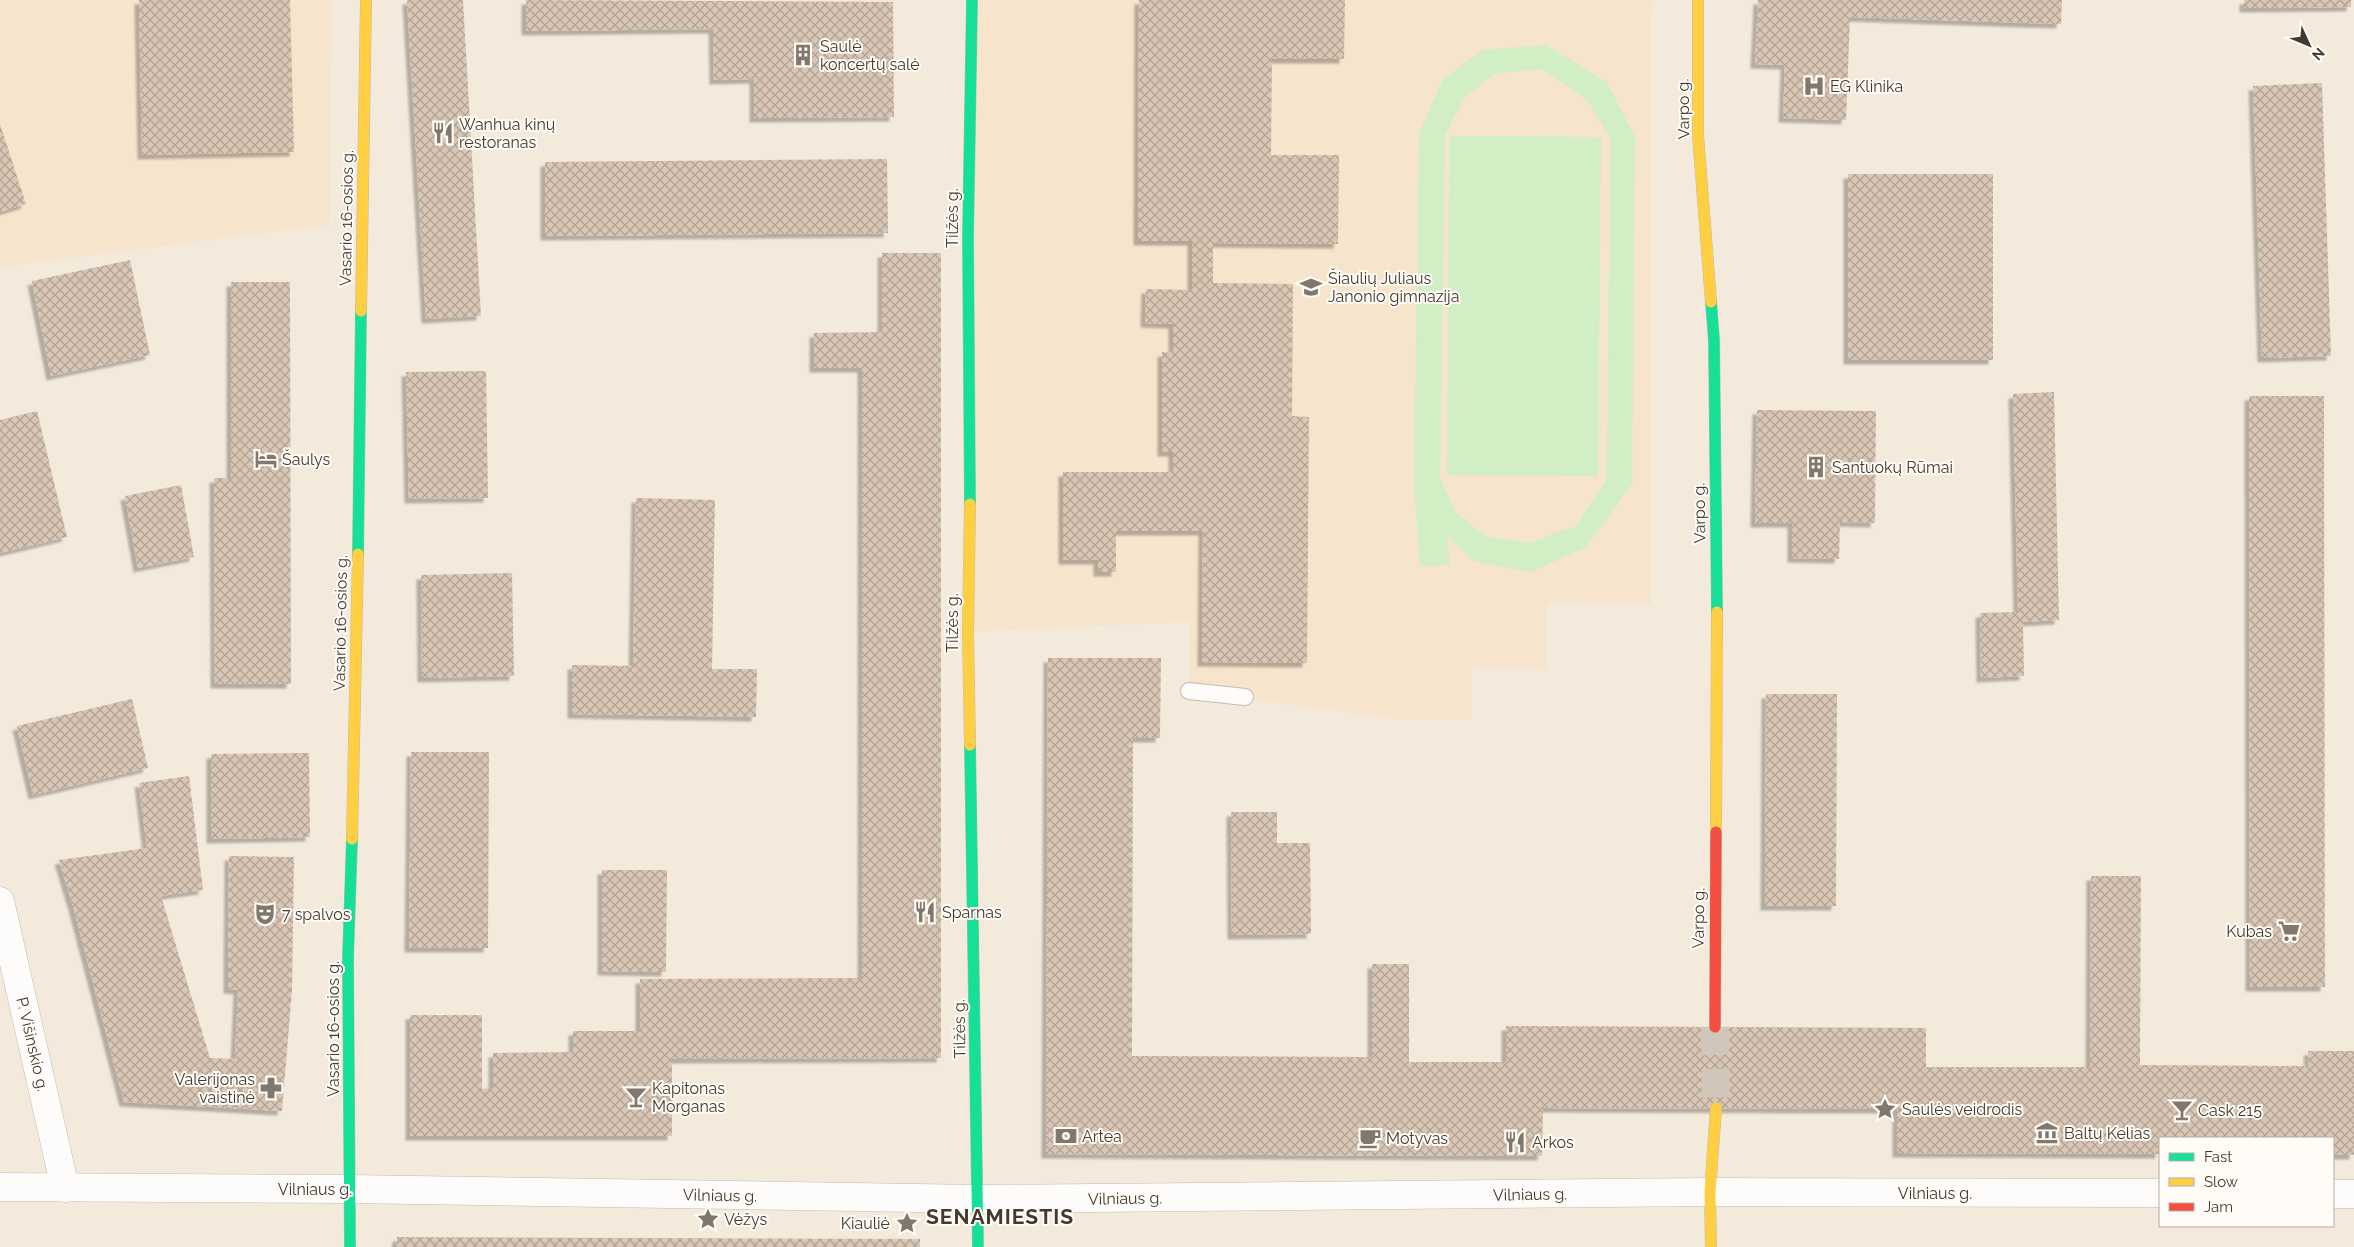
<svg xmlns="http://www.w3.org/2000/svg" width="2354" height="1247" font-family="Raleway,sans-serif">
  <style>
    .built { fill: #f6e4cd }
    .pitch { fill: #d1eec4; fill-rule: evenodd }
    .building { fill: url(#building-cross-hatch); filter: url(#shadow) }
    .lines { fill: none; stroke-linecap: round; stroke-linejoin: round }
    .secondary-tunnel { stroke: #d0c7ba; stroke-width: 28; stroke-dasharray: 28 14; stroke-linecap: butt }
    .lane-casing { stroke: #c3bbb0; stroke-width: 18 }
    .street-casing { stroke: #c3bbb0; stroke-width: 29 }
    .fast-casing { stroke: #c3bbb0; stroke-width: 12 }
    .slow-casing { stroke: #c3bbb0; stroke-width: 12 }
    .jam-casing { stroke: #c3bbb0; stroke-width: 12 }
    .lane { stroke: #fdfcfa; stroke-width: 16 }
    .street { stroke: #fdfcfa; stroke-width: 28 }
    .fast { stroke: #16e098; stroke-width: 11 }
    .slow { stroke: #ffcf43; stroke-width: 11 }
    .jam { stroke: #f24e42; stroke-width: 11 }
    .labels { text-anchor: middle; stroke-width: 4; stroke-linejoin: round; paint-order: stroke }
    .poi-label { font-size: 16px; fill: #423a30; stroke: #fffbf6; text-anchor: start }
    .street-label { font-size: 16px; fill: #423a30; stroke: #fffbf6 }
    .district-label { font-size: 21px; font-weight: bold; letter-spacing: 1px; fill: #423a30; stroke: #fffbf6 }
  </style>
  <defs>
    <pattern id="building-cross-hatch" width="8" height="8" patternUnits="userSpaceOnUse" patternTransform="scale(1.25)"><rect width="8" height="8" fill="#d9c6b4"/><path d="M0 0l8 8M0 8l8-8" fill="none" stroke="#b2a293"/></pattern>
    <filter id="shadow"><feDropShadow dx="-4.5" dy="4.5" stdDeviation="1" flood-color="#0004"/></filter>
  </defs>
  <rect width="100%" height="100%" fill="#f4eadc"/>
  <!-- built -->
  <g class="built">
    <path d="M0,0H332L329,225L0,267Z"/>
    <path d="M972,0H1653L1651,16V604L1547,603V669L1472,668V720L1394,719L1189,691V622L968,632Z"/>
  </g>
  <!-- pitch -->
  <g class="pitch">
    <path d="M1546,45L1607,82L1635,137L1632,484L1586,547L1531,572L1473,561L1447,535L1450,565L1420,566L1414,486L1419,133L1443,79L1483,50ZM1542,69L1587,100L1610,136L1607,479L1576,526L1529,543L1487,537L1456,513L1440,478L1445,135L1465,97L1496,73Z"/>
    <path d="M1449,136L1601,137L1598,476L1447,475Z"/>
  </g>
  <!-- building -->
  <g class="building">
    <path d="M139,0H290L294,152L142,155Z"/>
    <path d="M407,0H463L481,316L426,319Z"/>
    <path d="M526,0L893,2L894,117L754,118V79L714,80L713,29L526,31Z"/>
    <path d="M1139,0H1345L1344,59H1272L1271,155H1339L1338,244L1213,243V283L1293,284L1292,416L1309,417L1307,663L1202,662L1203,531H1116V572H1098V560H1063V472H1173V452H1162V352L1173,353V324L1145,323L1146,289L1192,290V241H1138Z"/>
    <path d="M1758,0H2062L2061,24L1850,17L1846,120L1783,118L1785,65L1755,64Z"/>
    <path d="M2244,0H2351V7L2244,8Z"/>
    <path d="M2322,83L2331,356L2262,358L2253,86Z"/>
    <path d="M0,124L26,204L0,212Z"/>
    <path d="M887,159L888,233L545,236V162Z"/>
    <rect x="1848" y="174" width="145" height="186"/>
    <path d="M882,253H941V1058L672,1059V1136H410V1015H482V1089L493,1088V1053L573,1052V1031H640V979L862,978V368H814V333L882,332Z"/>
    <path d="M130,260L150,355L51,376L32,281Z"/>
    <path d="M231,282H290L291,684H215L214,478H231Z"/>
    <path d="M486,371L488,498L409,499L406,372Z"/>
    <path d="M2054,392L2059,620L2023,622L2024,676L1981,678L1980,613L2018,612L2013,394Z"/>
    <path d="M2249,396H2324L2325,987H2250Z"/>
    <path d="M1757,410L1876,411L1875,523L1840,522L1839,559L1792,558V523H1755Z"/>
    <path d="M37,411L67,537L0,553V420Z"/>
    <path d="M181,485L194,557L138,568L125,496Z"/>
    <path d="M636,498L715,500L712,669H757L756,717L572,714V665L633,666Z"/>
    <path d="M512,573L514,676L422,678L421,575Z"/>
    <path d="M1048,658H1161L1160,738H1133L1132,1056L1372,1057V964H1409V1062H1506V1026L1926,1028V1067H2090L2091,876H2141L2140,1065L2309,1066L2308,1051H2354V1155H2333V1138H2160V1154L1897,1153V1109L1543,1108L1542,1156L1046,1154Z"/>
    <path d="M1766,694H1837L1836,906H1765Z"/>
    <path d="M132,699L148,768L33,795L17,726Z"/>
    <path d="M411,752H489L488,948H409Z"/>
    <path d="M309,753L310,837L211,839V754Z"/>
    <path d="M189,776L203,890L161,896L210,1058L235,1059L238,990L228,989L229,856L294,857L292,990L282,1111L124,1102L73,906L59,860L147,848L139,783Z"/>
    <path d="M1231,812H1277V843H1310L1311,934L1232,935Z"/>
    <path d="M602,870H667L666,972L602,971Z"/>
    <path d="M397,1237L920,1239V1247H396Z"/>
  </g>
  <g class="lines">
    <!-- secondary-tunnel -->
    <path class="secondary-tunnel" d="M1715,1027L1716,1108"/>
    <!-- lane casing -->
    <g class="lane-casing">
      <path id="lane" d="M1189,691L1245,697"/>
    </g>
    <!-- street casing -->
    <g class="street-casing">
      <g id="street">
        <path d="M0,901L65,1188"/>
        <path d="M0,1187L350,1189L978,1199L1710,1192L2160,1193"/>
        <path d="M2333,1194H2354"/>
      </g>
    </g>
    <!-- fast casing -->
    <g class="fast-casing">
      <g id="fast">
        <path d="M1711,302L1714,340L1717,612"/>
        <path d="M970,504L968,237L972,0"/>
        <path d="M358,554L361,311"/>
        <path d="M970,745L978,1247"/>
        <path d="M350,1247L348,958L352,839"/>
      </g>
    </g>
    <!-- slow casing -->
    <g class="slow-casing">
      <g id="slow">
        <path d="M1698,0V135L1711,302"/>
        <path d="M361,311L366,0"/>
        <path d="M970,745L968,632L970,504"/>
        <path d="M1716,832L1717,612"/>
        <path d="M352,839L358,554"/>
        <path d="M1711,1247L1710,1192L1716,1108"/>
      </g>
    </g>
    <!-- jam casing -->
    <g class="jam-casing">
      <path id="jam" d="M1715,1027L1716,832"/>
    </g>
    <!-- lane -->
    <use href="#lane" class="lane"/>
    <!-- street -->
    <use href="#street" class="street"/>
    <!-- fast -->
    <use href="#fast" class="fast"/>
    <!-- slow -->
    <use href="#slow" class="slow"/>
    <!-- jam -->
    <use href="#jam" class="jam"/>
  </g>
  <!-- icons -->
  <defs>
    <g id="building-bare" transform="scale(1.725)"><path d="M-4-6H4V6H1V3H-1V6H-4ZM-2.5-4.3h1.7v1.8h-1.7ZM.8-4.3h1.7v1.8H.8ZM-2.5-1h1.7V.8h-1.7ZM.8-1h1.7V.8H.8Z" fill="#80786c" stroke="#fffbf6" stroke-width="2.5" paint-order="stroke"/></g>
    <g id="hospital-bare" transform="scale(1.725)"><path d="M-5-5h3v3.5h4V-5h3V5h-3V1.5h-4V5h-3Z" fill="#80786c" stroke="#fffbf6" stroke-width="2.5" paint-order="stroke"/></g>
    <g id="restaurant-bare" transform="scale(1.725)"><path d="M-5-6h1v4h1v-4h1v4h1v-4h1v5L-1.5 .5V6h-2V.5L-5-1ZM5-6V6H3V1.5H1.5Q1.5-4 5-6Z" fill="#80786c" stroke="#fffbf6" stroke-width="2.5" paint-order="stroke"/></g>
    <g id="school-bare" transform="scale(1.725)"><path d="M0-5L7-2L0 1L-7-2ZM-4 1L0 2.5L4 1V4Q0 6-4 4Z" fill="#80786c" stroke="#fffbf6" stroke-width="2.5" paint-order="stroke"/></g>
    <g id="hotel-bare" transform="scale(1.725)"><path d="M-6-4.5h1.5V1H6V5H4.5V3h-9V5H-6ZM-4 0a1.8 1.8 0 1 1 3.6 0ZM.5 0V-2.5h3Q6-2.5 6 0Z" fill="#80786c" stroke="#fffbf6" stroke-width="2.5" paint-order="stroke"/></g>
    <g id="theatre-bare" transform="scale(1.725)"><path d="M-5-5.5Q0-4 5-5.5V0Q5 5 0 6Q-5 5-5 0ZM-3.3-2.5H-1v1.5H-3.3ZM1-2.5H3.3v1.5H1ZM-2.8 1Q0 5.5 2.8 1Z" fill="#80786c" stroke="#fffbf6" stroke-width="2.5" paint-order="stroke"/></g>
    <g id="supermarket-bare" transform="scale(1.725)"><path d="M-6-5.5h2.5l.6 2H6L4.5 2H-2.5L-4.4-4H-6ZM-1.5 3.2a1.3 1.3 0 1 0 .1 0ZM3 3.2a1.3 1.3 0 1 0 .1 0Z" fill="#80786c" stroke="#fffbf6" stroke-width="2.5" paint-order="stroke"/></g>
    <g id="pharmacy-bare" transform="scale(1.725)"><path d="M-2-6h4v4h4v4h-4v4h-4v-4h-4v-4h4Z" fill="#80786c" stroke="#fffbf6" stroke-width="2.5" paint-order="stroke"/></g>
    <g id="bar-bare" transform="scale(1.725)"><path d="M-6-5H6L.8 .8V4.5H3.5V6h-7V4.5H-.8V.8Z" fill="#80786c" stroke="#fffbf6" stroke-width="2.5" paint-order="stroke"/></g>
    <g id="sight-bare" transform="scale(1.725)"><path d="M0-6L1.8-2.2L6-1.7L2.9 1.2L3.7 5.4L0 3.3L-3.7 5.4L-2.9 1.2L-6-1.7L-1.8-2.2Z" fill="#80786c" stroke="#fffbf6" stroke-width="2.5" paint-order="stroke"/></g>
    <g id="museum-bare" transform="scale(1.725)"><path d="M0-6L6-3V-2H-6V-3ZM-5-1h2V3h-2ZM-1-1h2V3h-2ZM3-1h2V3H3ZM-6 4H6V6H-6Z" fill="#80786c" stroke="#fffbf6" stroke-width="2.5" paint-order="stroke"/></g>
    <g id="bank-bare" transform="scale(1.725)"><path d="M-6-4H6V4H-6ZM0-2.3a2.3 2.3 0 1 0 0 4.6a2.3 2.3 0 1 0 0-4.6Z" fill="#80786c" stroke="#fffbf6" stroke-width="2.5" paint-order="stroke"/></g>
    <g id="cafe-bare" transform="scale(1.725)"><path d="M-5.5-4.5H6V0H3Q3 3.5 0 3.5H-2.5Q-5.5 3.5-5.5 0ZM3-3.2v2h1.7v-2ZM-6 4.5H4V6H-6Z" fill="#80786c" stroke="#fffbf6" stroke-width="2.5" paint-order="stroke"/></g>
  </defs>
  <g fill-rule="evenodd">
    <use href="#building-bare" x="803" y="55"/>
    <use href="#hospital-bare" x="1814" y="86"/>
    <use href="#restaurant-bare" x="443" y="133"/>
    <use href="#school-bare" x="1311" y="287"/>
    <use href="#hotel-bare" x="266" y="459"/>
    <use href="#building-bare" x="1816" y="467"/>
    <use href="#restaurant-bare" x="925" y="912"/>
    <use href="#theatre-bare" x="265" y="914"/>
    <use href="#supermarket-bare" x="2289" y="931"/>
    <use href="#pharmacy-bare" x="271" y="1088"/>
    <use href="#bar-bare" x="636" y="1097"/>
    <use href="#sight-bare" x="1885" y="1109"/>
    <use href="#bar-bare" x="2182" y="1110"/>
    <use href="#museum-bare" x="2047" y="1133"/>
    <use href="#bank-bare" x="1066" y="1136"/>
    <use href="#cafe-bare" x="1370" y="1138"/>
    <use href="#restaurant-bare" x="1515" y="1142"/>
    <use href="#sight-bare" x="708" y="1219"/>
    <use href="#sight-bare" x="907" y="1223"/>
  </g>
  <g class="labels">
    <!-- poi labels -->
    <g class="poi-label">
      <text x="820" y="52">Saulė<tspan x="820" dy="18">koncertų salė</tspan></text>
      <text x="1830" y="92">EG Klinika</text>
      <text x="459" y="130">Wanhua kinų<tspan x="459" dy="18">restoranas</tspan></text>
      <text x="1328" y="284">Šiaulių Juliaus<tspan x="1328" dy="18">Janonio gimnazija</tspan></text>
      <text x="282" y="465">Šaulys</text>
      <text x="1832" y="473">Santuokų Rūmai</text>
      <text x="942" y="918">Sparnas</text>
      <text x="282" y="920">7 spalvos</text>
      <text x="2272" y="937" text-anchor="end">Kubas</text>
      <text x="255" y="1085" text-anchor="end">Valerijonas<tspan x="255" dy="18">vaistinė</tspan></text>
      <text x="652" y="1094">Kapitonas<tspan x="652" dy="18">Morganas</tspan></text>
      <text x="1902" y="1115">Saulės veidrodis</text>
      <text x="2198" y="1116">Cask 215</text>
      <text x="2064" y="1139">Baltų Kelias</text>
      <text x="1082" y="1142">Artea</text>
      <text x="1386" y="1144">Motyvas</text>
      <text x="1532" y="1148">Arkos</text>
      <text x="724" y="1225">Vėžys</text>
      <text x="890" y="1229" text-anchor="end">Kiauliė</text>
    </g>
    <!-- street labels -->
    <g class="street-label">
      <text transform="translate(1683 109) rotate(-91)" y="6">Varpo g.</text>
      <text transform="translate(346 218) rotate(-89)" y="6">Vasario 16-osios g.</text>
      <text transform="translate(952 218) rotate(-90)" y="6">Tilžės g.</text>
      <text transform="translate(1699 513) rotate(-91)" y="6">Varpo g.</text>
      <text transform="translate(340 623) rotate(-89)" y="6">Vasario 16-osios g.</text>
      <text transform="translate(952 623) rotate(-90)" y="6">Tilžės g.</text>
      <text transform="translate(1698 918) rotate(-89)" y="6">Varpo g.</text>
      <text transform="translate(333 1029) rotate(-90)" y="6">Vasario 16-osios g.</text>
      <text transform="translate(959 1029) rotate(-91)" y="6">Tilžės g.</text>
      <text transform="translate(33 1044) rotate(77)" y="6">P. Višinskio g.</text>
      <text x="315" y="1195">Vilniaus g.</text>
      <text x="1935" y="1199">Vilniaus g.</text>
      <text transform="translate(1530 1194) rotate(-1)" y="6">Vilniaus g.</text>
      <text transform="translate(720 1195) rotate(1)" y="6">Vilniaus g.</text>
      <text transform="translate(1125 1198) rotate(-1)" y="6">Vilniaus g.</text>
    </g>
    <!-- district labels -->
    <g class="district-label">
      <text x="1000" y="1224">SENAMIESTIS</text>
    </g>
  </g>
  <!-- legend -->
  <rect x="2159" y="1137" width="175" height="90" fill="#fffbf6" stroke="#b3aea7"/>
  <rect x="2169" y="1153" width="25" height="8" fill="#16e098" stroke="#b3aea7"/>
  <text x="2204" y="1162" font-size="15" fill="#423a30">Fast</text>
  <rect x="2169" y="1178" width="25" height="8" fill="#ffcf43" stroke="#b3aea7"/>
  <text x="2204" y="1187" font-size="15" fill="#423a30">Slow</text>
  <rect x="2169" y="1203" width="25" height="8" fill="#f24e42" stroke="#b3aea7"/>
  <text x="2204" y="1212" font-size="15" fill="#423a30">Jam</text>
  <!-- north arrow -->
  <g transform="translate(2309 45) rotate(134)" stroke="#fffbf6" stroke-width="4" paint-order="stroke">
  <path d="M0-4L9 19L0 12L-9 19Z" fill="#423a30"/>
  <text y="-8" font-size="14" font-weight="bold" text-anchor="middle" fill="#423a30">N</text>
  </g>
</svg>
